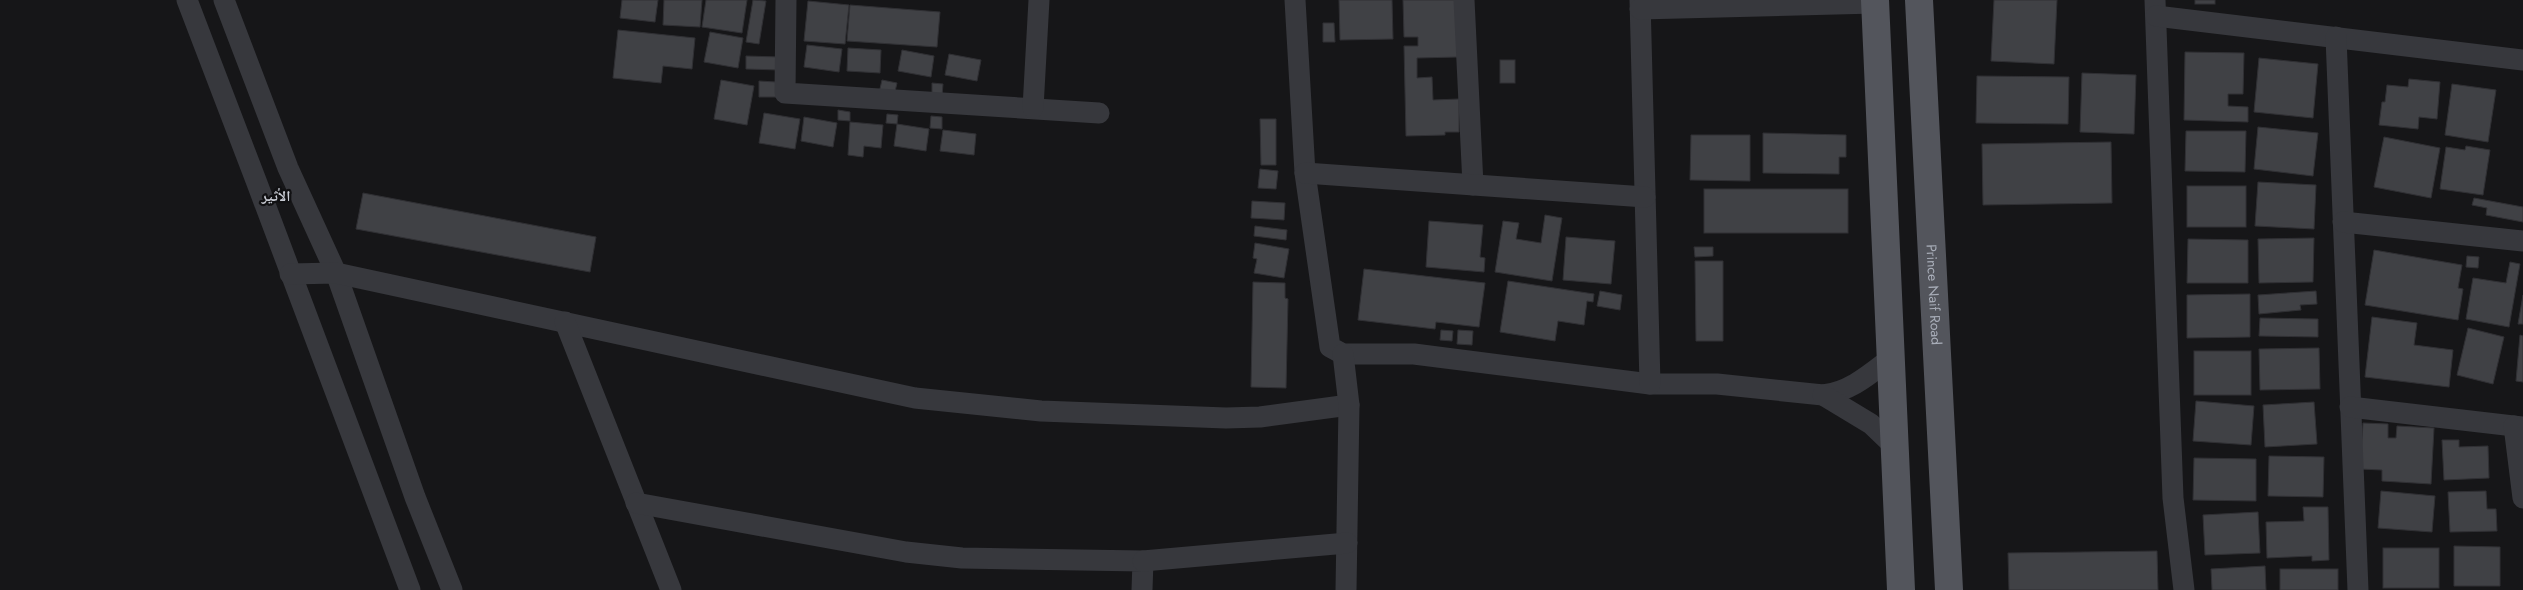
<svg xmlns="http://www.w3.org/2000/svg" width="2523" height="590" font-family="Jost,'Noto Naskh Arabic',sans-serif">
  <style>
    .building { fill: #404145; stroke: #303034 }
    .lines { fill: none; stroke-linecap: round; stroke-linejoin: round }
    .minor { stroke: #37383d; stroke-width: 21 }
    .major { stroke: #53555c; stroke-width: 28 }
    .labels { text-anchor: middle; stroke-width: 4.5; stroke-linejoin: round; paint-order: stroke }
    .street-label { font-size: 14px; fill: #a8adb8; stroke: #111113 }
    .neighbourhood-label { font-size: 15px; font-weight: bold; fill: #c9ccd4; stroke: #111113 }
  </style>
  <rect width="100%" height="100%" fill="#161618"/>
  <!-- building -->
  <g class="building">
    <path d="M622,0H658L655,22L620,18Z"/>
    <path d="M664,0H702L700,27L663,25Z"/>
    <path d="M706,0H747L742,33L702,27Z"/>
    <path d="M753,0L766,1L759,44L746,42Z"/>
    <path d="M1339,0H1392L1393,39L1340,40Z"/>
    <path d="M1403,0H1456L1458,57L1417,58V78L1432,77L1433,100L1459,99V132H1445V135L1406,136L1404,46H1418V37H1404Z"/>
    <path d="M1994,0H2057L2054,64L1991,61Z"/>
    <rect x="2195" y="0" width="20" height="4"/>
    <path d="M808,1L849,5L845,44L804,41Z"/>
    <path d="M850,5L940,12L937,47L847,41Z"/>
    <path d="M1323,23H1334L1335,42H1323Z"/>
    <path d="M618,30L695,38L692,69L663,66L661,83L613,78Z"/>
    <path d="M710,32L743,38L738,68L704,62Z"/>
    <path d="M807,45L842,49L839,72L804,67Z"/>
    <path d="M848,48L881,50L880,73L847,71Z"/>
    <path d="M902,50L934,56L931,77L898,71Z"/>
    <path d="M2185,52L2244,53L2243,94H2228V106L2248,107V122L2184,120Z"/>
    <path d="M949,54L981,60L977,81L945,75Z"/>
    <path d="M746,56L780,57L779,70L746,69Z"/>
    <path d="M2259,58L2318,64L2313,118L2254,112Z"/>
    <rect x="1500" y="60" width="15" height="23"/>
    <path d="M2082,73L2136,75L2134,134L2080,132Z"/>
    <path d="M1977,76L2069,77L2068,124L1976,123Z"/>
    <path d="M2409,79L2440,82L2437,119L2419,117L2418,129L2379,125L2382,102H2385L2387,85L2408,87Z"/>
    <path d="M721,80L754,86L747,125L714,119Z"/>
    <path d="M882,80L897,83L894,96L879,93Z"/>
    <path d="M759,81L776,82V97H759Z"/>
    <path d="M932,83L943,84L942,96L932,95Z"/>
    <path d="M2452,84L2496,90L2488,142L2445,135Z"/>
    <path d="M838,110L850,112V121L838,120Z"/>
    <path d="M764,113L800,119L795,149L759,143Z"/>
    <path d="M887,114L898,115L897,124L886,123Z"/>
    <path d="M931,116L942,117V129L930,128Z"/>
    <path d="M804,117L837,123L833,147L801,141Z"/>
    <path d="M1260,119H1276V165H1261Z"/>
    <path d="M850,122L883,125L881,148L864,146L863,157L848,155Z"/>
    <path d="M897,124L929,129L926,151L894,146Z"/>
    <path d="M2258,127L2318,133L2313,176L2254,169Z"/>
    <path d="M943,130L976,134L974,155L940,151Z"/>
    <path d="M2186,131H2246L2245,172L2185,171Z"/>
    <path d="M1763,133L1846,135V157H1839V174L1763,173Z"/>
    <path d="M1691,135H1750V181L1690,180Z"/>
    <path d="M2384,137L2440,148L2431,198L2374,187Z"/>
    <path d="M2111,142L2112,203L1983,205L1982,144Z"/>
    <path d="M2466,146L2490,150L2483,195L2440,189L2446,147L2465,150Z"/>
    <path d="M1260,169L1278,171L1276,189L1258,188Z"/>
    <path d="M2258,182L2316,185L2314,229L2255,226Z"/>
    <rect x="2187" y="186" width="59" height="41"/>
    <rect x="1704" y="189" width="144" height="44"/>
    <path d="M363,193L596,237L590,272L356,229Z"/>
    <path d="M2474,198L2523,207V222L2486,215L2487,208L2472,205Z"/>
    <path d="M1252,201L1285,203L1284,220L1251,218Z"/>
    <path d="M1545,215L1562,218L1552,281L1495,272L1503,221L1519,223L1516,239L1541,243Z"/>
    <path d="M1429,221L1483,225L1480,257L1485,258L1484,272L1426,267Z"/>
    <path d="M1255,226L1287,230L1286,240L1254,236Z"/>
    <path d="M1566,237L1615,241L1611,284L1563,280Z"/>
    <path d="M2314,238L2313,282L2259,283L2258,239Z"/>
    <path d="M2188,239L2248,240V283H2187Z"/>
    <path d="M1255,243L1289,249L1284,278L1254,273L1257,259L1253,258Z"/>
    <path d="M1694,247H1713V256L1695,257Z"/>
    <path d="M2374,250L2462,265L2458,288L2463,289L2458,320L2365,305Z"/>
    <path d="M2467,256L2479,257L2478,268L2466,267Z"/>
    <path d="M1695,261H1723V341H1696Z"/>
    <path d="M2510,262L2520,264L2509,327L2466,319L2473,278L2506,283Z"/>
    <path d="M1364,269L1485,283L1479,327L1436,322L1435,329L1358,320Z"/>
    <path d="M1508,281L1594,294L1593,302L1587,301L1584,325L1558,321L1555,341L1500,332Z"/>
    <path d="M1253,282L1285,283V298L1288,299L1286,388L1251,387Z"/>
    <path d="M1600,291L1622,295L1620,310L1597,306Z"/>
    <path d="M2316,291L2317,304L2300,305L2301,310L2259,314L2258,295Z"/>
    <path d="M2250,294V337L2187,338V295Z"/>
    <path d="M2523,295V324H2518Z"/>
    <path d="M2372,317L2417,323L2414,345L2453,350L2449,387L2365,377Z"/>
    <path d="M2260,318L2318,319V337L2259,336Z"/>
    <path d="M2468,328L2504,337L2493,384L2457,375Z"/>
    <path d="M1441,330L1453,331L1452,341L1440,340Z"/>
    <path d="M1458,330L1473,331L1472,345L1457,344Z"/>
    <path d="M2520,335L2523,336V382L2516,381Z"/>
    <path d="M2319,348L2320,389L2260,390L2259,349Z"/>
    <rect x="2194" y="351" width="57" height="44"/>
    <path d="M2196,401L2254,406L2251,445L2193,441Z"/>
    <path d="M2314,402L2317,444L2265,447L2263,405Z"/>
    <path d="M2363,423L2388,424V438H2396L2397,426L2434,428L2431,484L2382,481V470L2360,469Z"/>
    <path d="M2442,440H2459V447L2488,446L2489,478L2444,480Z"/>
    <path d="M2269,456L2324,457L2323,497L2268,496Z"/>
    <path d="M2194,458L2256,459V501L2193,500Z"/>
    <path d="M2381,491L2435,496L2432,532L2378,528Z"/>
    <path d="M2486,491L2487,509H2496L2497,531L2450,532L2448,492Z"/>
    <path d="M2303,507H2328L2329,560L2312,561V556L2267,558L2266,522L2304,521Z"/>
    <path d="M2258,512L2260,553L2205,555L2203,515Z"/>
    <path d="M2454,546L2500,547V586H2454Z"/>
    <rect x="2383" y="548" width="56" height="40"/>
    <path d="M2157,551L2158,590H2009L2008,553Z"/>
    <path d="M2265,566L2266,590H2212L2211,569Z"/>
    <rect x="2280" y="569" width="58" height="21"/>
  </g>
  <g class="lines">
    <!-- minor -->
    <g class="minor">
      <path d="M187,0C263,196 335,393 410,590"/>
      <path d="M224,0L288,168L336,273L415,497L452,590"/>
      <path d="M786,0L785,93L1099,113"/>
      <path d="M1295,0L1305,173L1330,347L1343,354H1414L1650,384H1717L1823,395C1850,392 1870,374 1891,358"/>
      <path d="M1464,0L1473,185"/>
      <path d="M1640,0L1650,384"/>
      <path d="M2155,0L2173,498L2184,590"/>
      <path d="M1640,9L1875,3"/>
      <path d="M2156,16L2523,60"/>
      <path d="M2336,37L2358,590"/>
      <path d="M1033,108L1039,0"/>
      <path d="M1305,173L1645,197"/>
      <path d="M2343,222L2523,241"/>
      <path d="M290,274L336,273L915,398L1041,411L1226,418L1260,417L1349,405"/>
      <path d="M565,322L671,590"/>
      <path d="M1343,354L1349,405L1346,590"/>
      <path d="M1823,395L1871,424L1895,447"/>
      <path d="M2350,407L2523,427"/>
      <path d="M2514,426L2523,498"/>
      <path d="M636,503L906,552L962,558L1143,561L1142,590"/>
      <path d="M1143,561L1347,543"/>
    </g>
    <!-- major -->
    <g class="major">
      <path d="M1875,0L1901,590"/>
      <path id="s1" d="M1919,0L1949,590"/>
    </g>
  </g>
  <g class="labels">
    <!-- street labels -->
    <g class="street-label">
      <text dy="5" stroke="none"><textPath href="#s1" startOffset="295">Prince Naif Road</textPath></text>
    </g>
    <!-- neighbourhood labels -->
    <g class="neighbourhood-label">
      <text x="276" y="201">الأثير</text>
    </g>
  </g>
</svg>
